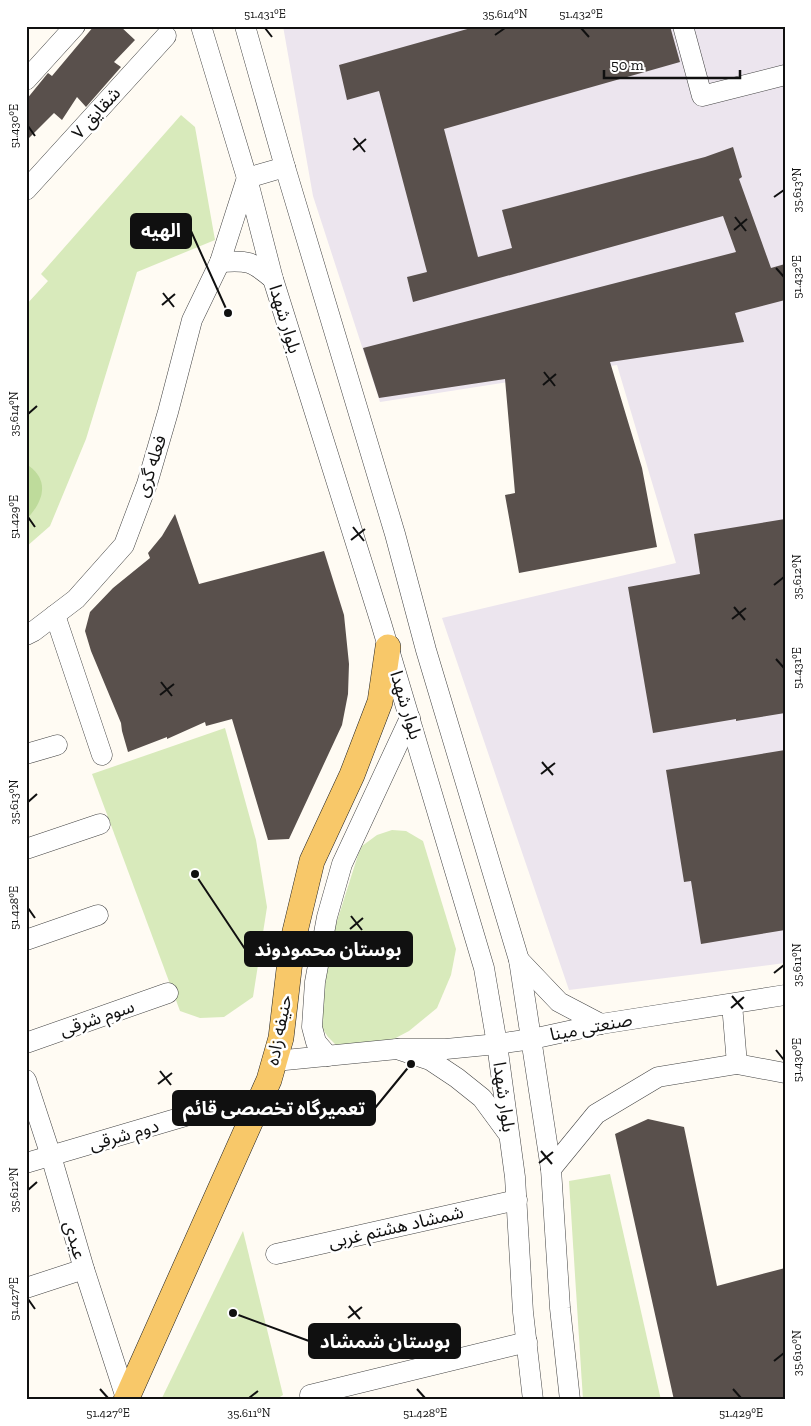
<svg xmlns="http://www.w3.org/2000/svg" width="811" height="1426" font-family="'Zilla Slab','Noto Sans Arabic',serif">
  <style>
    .industrial { fill: #ece5ee }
    .green { fill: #d8eabb }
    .forest { fill: #bedb9b }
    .building { fill: #59504c }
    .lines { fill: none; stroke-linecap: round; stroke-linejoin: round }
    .minor-casing { stroke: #434343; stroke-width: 21 }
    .major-casing { stroke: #212121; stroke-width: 26 }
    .minor { stroke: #fff; stroke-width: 20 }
    .major { stroke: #f8c869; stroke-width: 25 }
    .ticks { fill: none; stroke: #101010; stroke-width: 2 }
    .labels { text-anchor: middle; stroke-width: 5; stroke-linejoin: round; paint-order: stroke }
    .street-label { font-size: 18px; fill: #101010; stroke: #fff }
    .leader { fill: none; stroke: #101010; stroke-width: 2 }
    .callout-dot { fill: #101010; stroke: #fff; stroke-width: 2 }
    .callout { fill: #101010; stroke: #101010; stroke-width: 2 }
    .callout-label { font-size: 19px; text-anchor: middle; font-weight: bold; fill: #fff }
    .neatline { fill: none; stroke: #101010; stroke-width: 2 }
    .ticks-label { font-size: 12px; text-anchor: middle; fill: #101010 }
  </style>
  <rect width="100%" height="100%" fill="#fffbf3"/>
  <!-- industrial -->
  <path class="industrial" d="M283,26H785V963L569,990L442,618L676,563L617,365L380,402L313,196Z"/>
  <!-- green -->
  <g class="green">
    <path d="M181,115L195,127L215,240L137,272L86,439L50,526L26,547V305L48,281L41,274Z"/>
    <path d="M225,728L256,840L267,907L253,997L224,1017L200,1018L180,1011L92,774Z"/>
    <path d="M392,830L406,831L423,841L456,949L451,975L437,1008L409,1031L388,1042L340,1049L328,1037L320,1025L331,940L358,855L362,846L377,835Z"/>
    <path d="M610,1174L661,1400H583L569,1181Z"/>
    <path d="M243,1231L283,1395L275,1400H161Z"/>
  </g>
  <!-- forest -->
  <path class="forest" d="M29,466C51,482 42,503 26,520V468Z"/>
  <!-- building -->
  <g class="building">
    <path d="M94,26H120L135,40L114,62L121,67L86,107L77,97L62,120L54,113L26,141V100L48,73L52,76Z"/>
    <path d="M478,26H670L680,62L444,129L478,257L512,248L502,210L705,157L733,147L742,177L739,179L771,268L785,264V300L735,313L744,342L610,362L642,468L657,547L519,573L505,495L515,493L505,379L379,398L363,348L736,252L723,216L413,302L407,277L427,272L379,91L347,100L339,65Z"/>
    <path d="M175,514L199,584L324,551L344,615L349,664L348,694L342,725L289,839L268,840L232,719L206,726L205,722L167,739V737L128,752L122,731L121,723L91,651L85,631L90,612L113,588L150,558L148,553L162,536Z"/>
    <path d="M785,519V713L736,721V719L653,733L628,587L700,574L694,534Z"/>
    <path d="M785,750V930L701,944L691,881L684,882L666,770Z"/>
    <path d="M648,1119L684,1127L717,1286L785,1268V1400H674L615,1134Z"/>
  </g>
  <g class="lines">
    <!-- minor casing -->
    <g class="minor-casing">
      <g id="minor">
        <path d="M201,26L247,178L273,279L381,623L484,968L497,1044L515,1177L523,1312L533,1400"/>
        <path d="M245,26L285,167L395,534L426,650L519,960L551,1169L560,1308L570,1400"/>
        <path d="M683,26L702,96L785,75"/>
        <path d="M26,80L75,26"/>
        <path d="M247,178L285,167"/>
        <path d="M26,190L166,36"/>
        <path d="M220,262C248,260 252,261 273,279"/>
        <path d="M55,615L102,755"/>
        <path d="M26,635L34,631L76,599L124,545L147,484L168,412L192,320L220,262L247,178"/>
        <path d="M26,754L57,745"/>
        <path d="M26,849L100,824"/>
        <path d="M26,940L98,915"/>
        <path d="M519,960L559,1002L601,1024"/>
        <path d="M732,1004L737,1064"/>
        <path d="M26,1043L168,993"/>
        <path d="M397,1049H446L497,1044L532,1039L601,1024L785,995"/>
        <path d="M328,1056L316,1042L312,1027L315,982L327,917L342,864L410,718"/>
        <path d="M275,1061L397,1049L430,1060L457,1078L482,1098L507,1132"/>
        <path d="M26,1080L51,1156L84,1269L126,1398"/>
        <path d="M26,1163L196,1113"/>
        <path d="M551,1169L596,1114L658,1077L737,1064L785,1073"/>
        <path d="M276,1254L517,1200"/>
        <path d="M26,1288L84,1269"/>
        <path d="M310,1395L527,1342"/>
      </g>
    </g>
    <!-- major casing -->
    <g class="major-casing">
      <path id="major" d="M126,1400L269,1080L281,1038L292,944L312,861L352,775L380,702L388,647"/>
    </g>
    <!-- minor -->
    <use href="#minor" class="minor"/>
    <!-- major -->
    <use href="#major" class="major"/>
  </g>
  <!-- ticks -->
  <path class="ticks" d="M265,28L272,37M581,28L589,37M495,35L505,28M28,126L35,136M354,138L365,152M353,150L366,139M774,197L784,190M735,217L746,231M734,230L747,219M776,268L784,277M163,293L174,307M162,305L175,294M544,372L555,386M543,385L556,374M28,414L37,406M28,517L35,527M353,527L364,541M351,540L365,529M774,585L784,577M734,607L745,620M732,619L746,608M776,659L784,668M161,682L172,696M160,695L174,684M542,762L553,775M541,774L555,763M28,802L37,794M28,908L35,918M351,916L362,930M350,929L363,918M774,973L784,965M732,996L743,1009M731,1008L744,997M776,1050L784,1060M160,1071L171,1085M158,1084L172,1073M541,1151L552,1164M539,1163L553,1152M28,1190L37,1182M28,1299L35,1309M349,1306L360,1319M348,1318L362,1307M774,1361L784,1353M100,1389L108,1398M417,1389L425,1398M733,1389L741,1398M249,1398L258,1391"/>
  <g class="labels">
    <!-- street labels -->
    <g class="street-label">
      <text transform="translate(96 113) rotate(-48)" y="6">شقایق ۷</text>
      <text transform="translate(285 319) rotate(73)" y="6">بلوار شهدا</text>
      <text transform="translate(151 466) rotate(-72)" y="6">فعله گری</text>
      <text transform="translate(406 705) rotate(73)" y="6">بلوار شهدا</text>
      <text transform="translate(97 1018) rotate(-19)" y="6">سوم شرقی</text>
      <text transform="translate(591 1027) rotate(-11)" y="6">صنعتی مینا</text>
      <text transform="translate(279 1030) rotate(-79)" y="6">حنیفه زاده</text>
      <text transform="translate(504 1097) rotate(82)" y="6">بلوار شهدا</text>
      <text transform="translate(124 1135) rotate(-16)" y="6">دوم شرقی</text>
      <text transform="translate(396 1227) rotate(-13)" y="6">شمشاد هشتم غربی</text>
      <text transform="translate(75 1240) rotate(74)" y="6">عیدی</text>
    </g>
  </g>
  <!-- callouts -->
  <path class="leader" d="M228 313L191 231M195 874L245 949M411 1064L375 1108M233 1313L309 1341"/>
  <g class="callout-dot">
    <circle cx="228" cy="313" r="5"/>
    <circle cx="195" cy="874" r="5"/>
    <circle cx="411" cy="1064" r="5"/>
    <circle cx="233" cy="1313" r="5"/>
  </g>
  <g class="callout">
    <rect x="131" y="214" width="60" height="34" rx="5"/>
    <rect x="245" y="932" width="167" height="34" rx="5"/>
    <rect x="173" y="1091" width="202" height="34" rx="5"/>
    <rect x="309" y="1324" width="151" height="34" rx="5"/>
  </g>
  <g class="callout-label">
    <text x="161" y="237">الهیه</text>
    <text x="328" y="956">بوستان محمودوند</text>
    <text x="274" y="1115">تعمیرگاه تخصصی قائم</text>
    <text x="385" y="1348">بوستان شمشاد</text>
  </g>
  <!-- border -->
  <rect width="811" height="1426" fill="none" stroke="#ffffff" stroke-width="55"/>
  <!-- scale -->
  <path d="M604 70v8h136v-8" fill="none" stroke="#101010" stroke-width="2.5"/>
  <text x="611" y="70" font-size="15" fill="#101010" stroke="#ffffff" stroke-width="4" paint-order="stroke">50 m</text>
  <rect x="28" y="28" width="756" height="1370" class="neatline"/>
  <g class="ticks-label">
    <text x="265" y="18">51.431°E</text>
    <text x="505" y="18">35.614°N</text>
    <text x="581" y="18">51.432°E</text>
    <text transform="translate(14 126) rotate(-90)" y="4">51.430°E</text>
    <text transform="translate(797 190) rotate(-90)" y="4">35.613°N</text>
    <text transform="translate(797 277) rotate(-90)" y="4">51.432°E</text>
    <text transform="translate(14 414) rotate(-90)" y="4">35.614°N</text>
    <text transform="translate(14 517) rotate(-90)" y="4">51.429°E</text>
    <text transform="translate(797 577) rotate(-90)" y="4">35.612°N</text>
    <text transform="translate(797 668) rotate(-90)" y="4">51.431°E</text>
    <text transform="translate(14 802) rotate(-90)" y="4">35.613°N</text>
    <text transform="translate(14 908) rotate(-90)" y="4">51.428°E</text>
    <text transform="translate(797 965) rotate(-90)" y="4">35.611°N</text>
    <text transform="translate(797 1060) rotate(-90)" y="4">51.430°E</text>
    <text transform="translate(14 1190) rotate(-90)" y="4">35.612°N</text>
    <text transform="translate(14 1299) rotate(-90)" y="4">51.427°E</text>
    <text transform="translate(797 1353) rotate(-90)" y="4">35.610°N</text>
    <text x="108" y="1417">51.427°E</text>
    <text x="249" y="1417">35.611°N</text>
    <text x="425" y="1417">51.428°E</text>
    <text x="741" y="1417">51.429°E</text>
  </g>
</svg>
